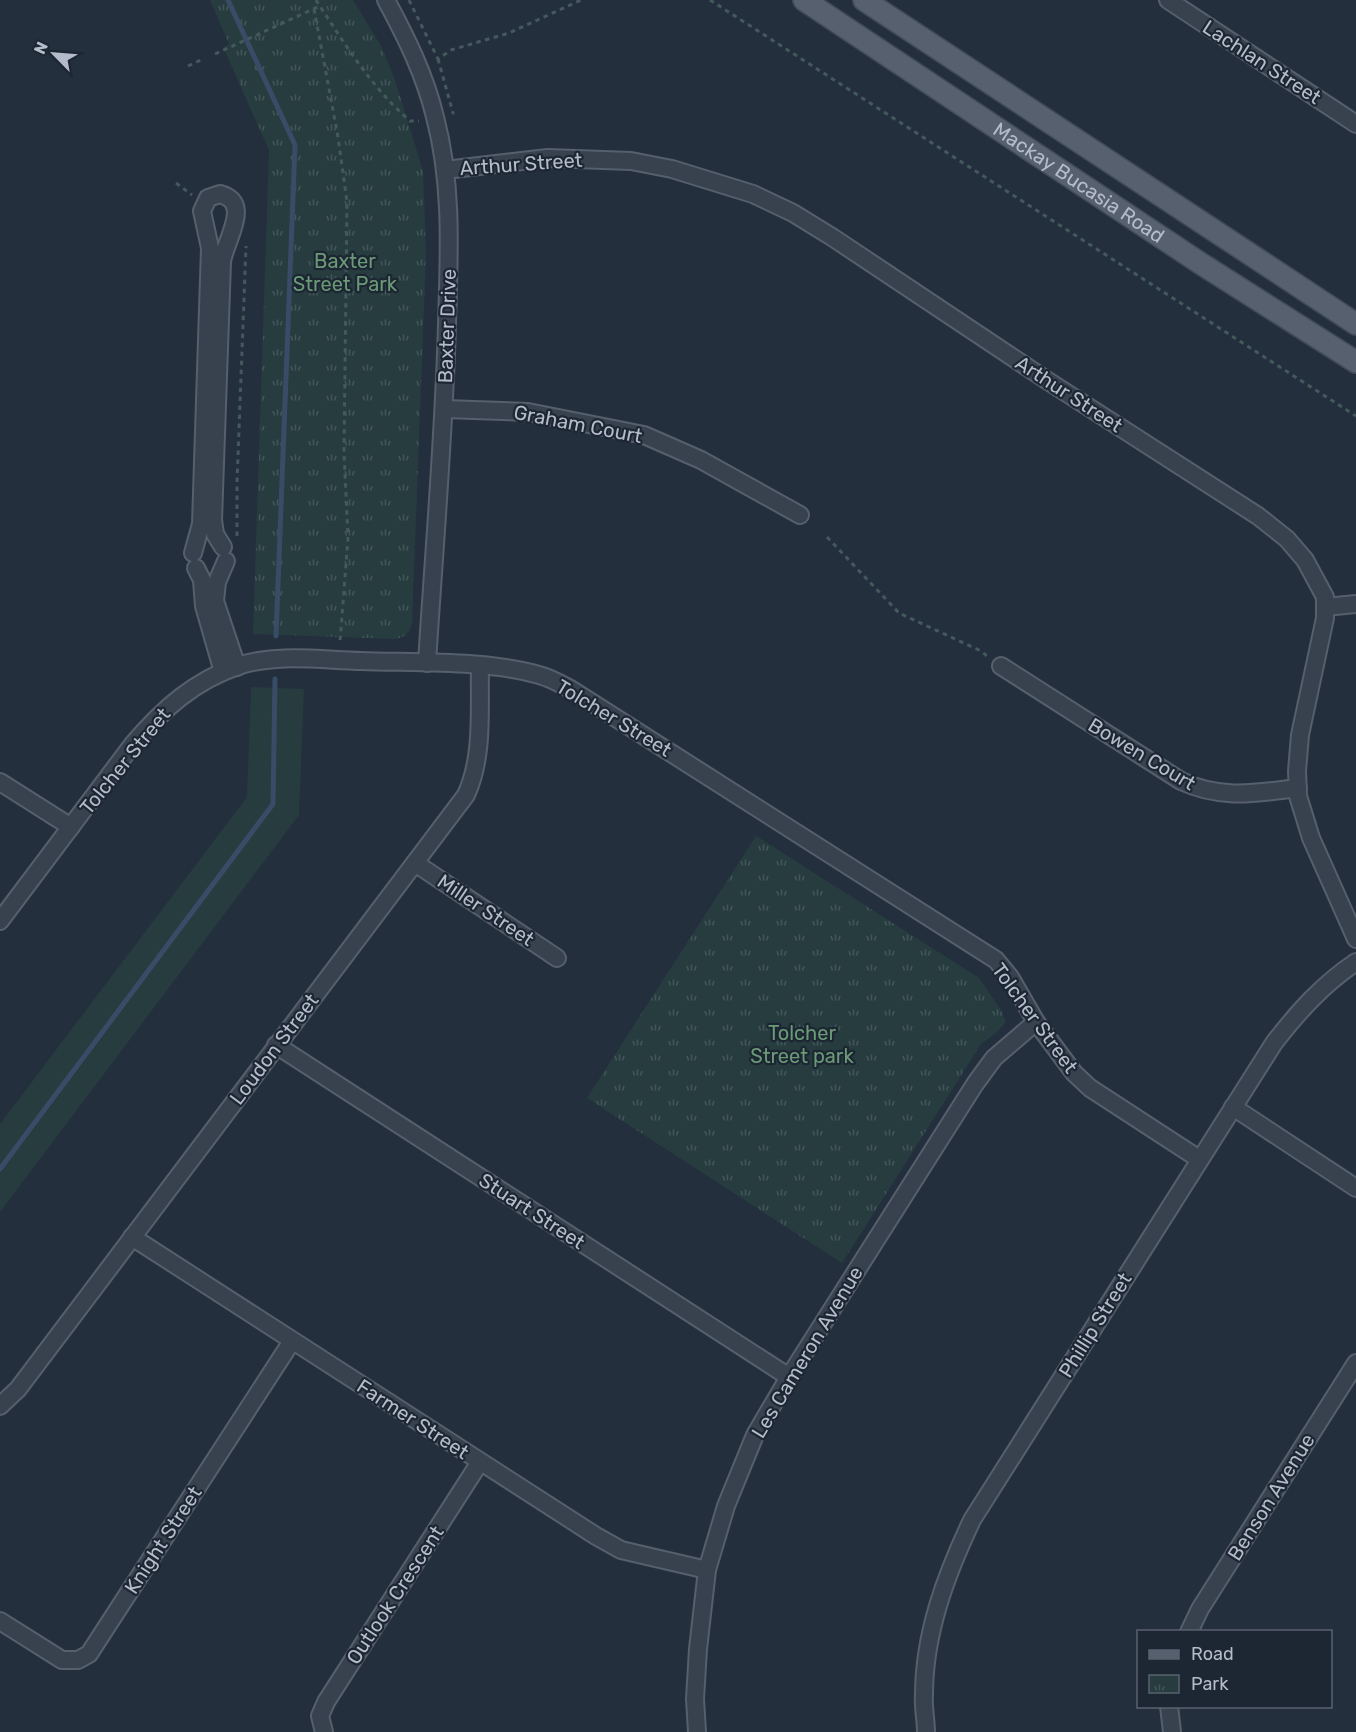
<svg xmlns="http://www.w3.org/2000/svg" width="1356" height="1732" font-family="Rubik,sans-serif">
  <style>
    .grass { fill: #263c3f }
    .park { fill: url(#park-tufts) }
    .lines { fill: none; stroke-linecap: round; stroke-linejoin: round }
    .stream { stroke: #394c67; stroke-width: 5 }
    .minor-casing { stroke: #565f6c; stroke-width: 20 }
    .major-casing { stroke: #414a57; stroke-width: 24 }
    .path { stroke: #44595c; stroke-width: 3; stroke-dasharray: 4.5 4.5; stroke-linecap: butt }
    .minor { stroke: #38414e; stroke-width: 16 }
    .major { stroke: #56606e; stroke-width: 21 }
    .labels { text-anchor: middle; stroke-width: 4.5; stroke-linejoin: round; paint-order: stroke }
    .street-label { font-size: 20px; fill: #b4bcc9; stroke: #1d2633 }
    .park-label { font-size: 20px; fill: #6b9a76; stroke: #1d2633 }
  </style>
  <defs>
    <pattern id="park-tufts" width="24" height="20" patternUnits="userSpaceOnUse" patternTransform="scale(1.5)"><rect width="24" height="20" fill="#263c3f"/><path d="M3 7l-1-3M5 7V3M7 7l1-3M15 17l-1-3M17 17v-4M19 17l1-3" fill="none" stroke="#435659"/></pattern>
  </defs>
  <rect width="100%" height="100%" fill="#242f3e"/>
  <!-- grass -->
  <path class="grass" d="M251,687L304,689L299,815L0,1212V1124L247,797Z"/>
  <!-- park -->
  <g class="park">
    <path d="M210,0H353L381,46L394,77L423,171L426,251L412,624C409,634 405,637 395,639L253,634L269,150L223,47L229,44Z"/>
    <path d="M756,836L979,978L1001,1010L1006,1022L997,1032L981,1044L842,1263L587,1098Z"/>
  </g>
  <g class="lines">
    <!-- stream -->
    <g class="stream">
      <path d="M228,0L295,145L276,636"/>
      <path d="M0,1169L273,804L275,679"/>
    </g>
    <!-- minor casing -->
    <g class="minor-casing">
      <g id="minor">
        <path d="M386,0C406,37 425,75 435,117C453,185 449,254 447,324C444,437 434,550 427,663"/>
        <path d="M1168,0L1356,124"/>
        <path d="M445,170L548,158L631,161L672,169L753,194L793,213L832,237L1048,381L1258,516L1287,539L1305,560L1325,597V618L1300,735L1297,771L1298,796L1311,838L1356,939"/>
        <path d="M445,409L528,412L644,435L701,460L800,515"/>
        <path d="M193,553L201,524L210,248L202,211L208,198L220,194C253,203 225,240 222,262L213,520L215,534L223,547"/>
        <path d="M226,561L217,582L215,601L237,667"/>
        <path d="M196,568L202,580L204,606L223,672"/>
        <path d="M1325,607L1356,604"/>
        <path d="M1001,666L1181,781C1222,800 1256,793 1298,788"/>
        <path d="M0,782L71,827"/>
        <path d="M415,863L557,958"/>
        <path d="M0,921L133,744C163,709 194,681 238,666C277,653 321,660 361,661C415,663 487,660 539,675C551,678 561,684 572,690L996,960L1010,977L1036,1022L1074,1073L1090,1088L1199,1159"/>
        <path d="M276,1045L789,1377"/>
        <path d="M1233,1107L1356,1188"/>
        <path d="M132,1237L596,1536L621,1550L707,1570"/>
        <path d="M0,1406L18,1389L466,795C484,756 479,709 480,666"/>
        <path d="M0,1621L62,1660H78L89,1654L292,1341"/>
        <path d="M1189,1632L1200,1609L1356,1363"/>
        <path d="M1169,1706L1172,1732"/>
        <path d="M324,1732L320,1716L326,1702L480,1462"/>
        <path d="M697,1732L695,1699L698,1649L707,1570L726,1506L755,1435L789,1377L975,1084L994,1058L1036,1022"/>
        <path d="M926,1732C926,1720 923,1707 924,1695C924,1633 946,1575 972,1520L1274,1043C1298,1012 1323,984 1356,962"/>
      </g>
    </g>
    <!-- major casing -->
    <g class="major-casing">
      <g id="major">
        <path id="s1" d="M804,0L1200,263L1356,362"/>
        <path d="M864,0L1356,324"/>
      </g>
    </g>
    <!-- path -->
    <g class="path">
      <path d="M316,0C344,43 371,87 410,121H419"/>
      <path d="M409,0L438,59L451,50L509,33L581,0"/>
      <path d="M710,0L1356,416"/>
      <path d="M314,9L338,137L347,202L344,452L348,538L340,642"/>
      <path d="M215,54L320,6"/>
      <path d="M438,59L453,113H452"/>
      <path d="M188,66L201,60"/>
      <path d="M176,183L192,195"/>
      <path d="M237,536V482L246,246"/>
      <path d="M827,537L899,613L981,651L987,656"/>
    </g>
    <!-- minor -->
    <use href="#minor" class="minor"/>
    <!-- major -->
    <use href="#major" class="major"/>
  </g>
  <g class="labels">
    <!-- street labels -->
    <g class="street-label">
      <text transform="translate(1262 62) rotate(33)" y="7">Lachlan Street</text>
      <text transform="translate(521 164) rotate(-4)" y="7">Arthur Street</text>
      <text dy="7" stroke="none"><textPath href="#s1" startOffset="330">Mackay Bucasia Road</textPath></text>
      <text transform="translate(447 326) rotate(-88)" y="7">Baxter Drive</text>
      <text transform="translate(1069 394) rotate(33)" y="7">Arthur Street</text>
      <text transform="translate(578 424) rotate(11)" y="7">Graham Court</text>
      <text transform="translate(614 718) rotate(31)" y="7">Tolcher Street</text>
      <text transform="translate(1142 754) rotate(31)" y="7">Bowen Court</text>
      <text transform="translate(125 761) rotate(-51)" y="7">Tolcher Street</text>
      <text transform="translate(486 910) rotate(34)" y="7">Miller Street</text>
      <text transform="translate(1035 1018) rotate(54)" y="7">Tolcher Street</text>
      <text transform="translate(274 1049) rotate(-53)" y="7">Loudon Street</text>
      <text transform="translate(532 1211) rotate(33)" y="7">Stuart Street</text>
      <text transform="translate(1095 1325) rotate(-58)" y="7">Phillip Street</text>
      <text transform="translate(807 1352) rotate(-59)" y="7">Les Cameron Avenue</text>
      <text transform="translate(413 1419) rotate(33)" y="7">Farmer Street</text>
      <text transform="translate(1271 1497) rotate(-58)" y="7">Benson Avenue</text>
      <text transform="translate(163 1540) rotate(-57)" y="7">Knight Street</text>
      <text transform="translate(395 1595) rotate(-57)" y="7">Outlook Crescent</text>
    </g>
    <!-- park labels -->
    <g class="park-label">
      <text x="345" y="268">Baxter<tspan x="345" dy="23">Street Park</tspan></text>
      <text x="802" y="1040">Tolcher<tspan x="802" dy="23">Street park</tspan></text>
    </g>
  </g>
  <!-- legend -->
  <rect x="1137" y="1630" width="195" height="78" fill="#1d2633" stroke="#59626f" stroke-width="1.5"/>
  <rect x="1149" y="1650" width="30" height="9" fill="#56606e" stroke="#59626f" stroke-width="1.5"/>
  <text x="1191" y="1660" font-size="18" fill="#b4bcc9">Road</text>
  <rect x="1149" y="1675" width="30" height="18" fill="url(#park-tufts)" stroke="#59626f" stroke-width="1.5"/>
  <text x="1191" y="1690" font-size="18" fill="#b4bcc9">Park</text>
  <!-- north arrow -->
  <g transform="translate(54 54) rotate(295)" stroke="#1d2633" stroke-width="4.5" paint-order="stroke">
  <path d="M0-4.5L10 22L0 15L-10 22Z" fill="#b4bcc9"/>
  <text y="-9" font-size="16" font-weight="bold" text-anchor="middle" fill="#b4bcc9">N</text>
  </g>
</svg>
